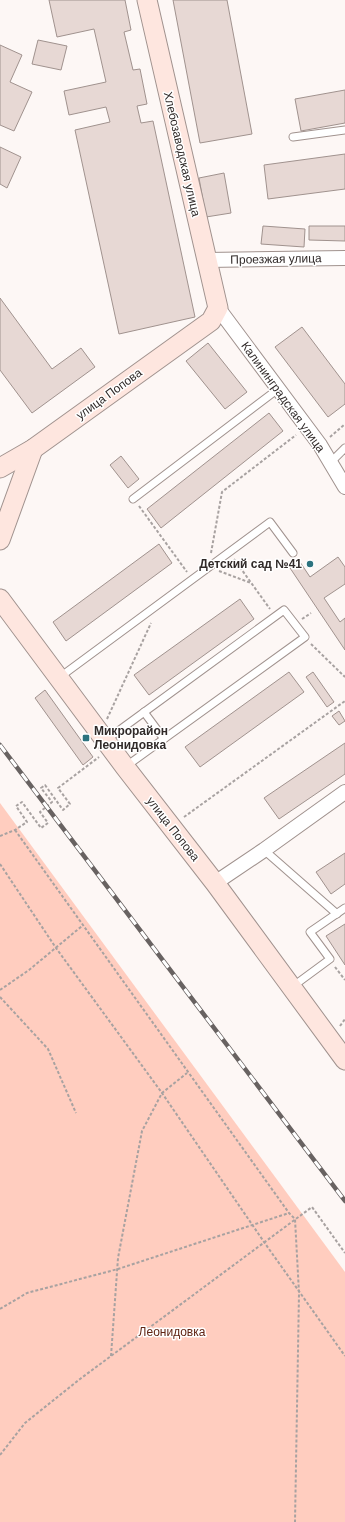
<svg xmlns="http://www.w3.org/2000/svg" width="345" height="1522" font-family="Arial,sans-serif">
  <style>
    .green { fill: #ffcdbf }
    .building { fill: #e7d8d4; stroke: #a0928e }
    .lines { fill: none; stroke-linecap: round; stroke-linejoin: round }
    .lane-casing { stroke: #a0928e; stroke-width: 9 }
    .street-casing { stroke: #a0928e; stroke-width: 16 }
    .secondary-casing { stroke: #a0928e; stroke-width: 21 }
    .path { stroke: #a8a2a1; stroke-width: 2; stroke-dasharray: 3 2; stroke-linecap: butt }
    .lane { stroke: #fff; stroke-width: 7 }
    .street { stroke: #fff; stroke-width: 14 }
    .secondary { stroke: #fee6df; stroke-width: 19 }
    .rail-casing { stroke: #686261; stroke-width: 4.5 }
    .rail { stroke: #fff; stroke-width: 3; stroke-dasharray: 9; stroke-linecap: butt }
    .poi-dot { fill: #2c737f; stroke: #fff; stroke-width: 1.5 }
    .labels { text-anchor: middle; stroke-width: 3; stroke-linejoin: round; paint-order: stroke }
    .street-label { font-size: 12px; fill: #302a29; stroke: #fff }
    .poi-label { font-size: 12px; font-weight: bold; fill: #302a29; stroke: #fff; text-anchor: end }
    .park-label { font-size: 12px; fill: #602413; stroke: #fff }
  </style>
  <rect width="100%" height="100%" fill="#fdf7f5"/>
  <!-- green -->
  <path class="green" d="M0,803L345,1272V1522H0Z"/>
  <!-- building -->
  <g class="building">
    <path d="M49,0H125L131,30L124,32L133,70L140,69L147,104L137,106L141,123L153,121L195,317L119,334L75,130L110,122L106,107L69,115L64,91L106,82L94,29L57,37Z"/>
    <path d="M173,0H227L252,134L200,143Z"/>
    <path d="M38,40L67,46L61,70L32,64Z"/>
    <path d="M0,45L22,55L10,82L32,92L14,131L0,125Z"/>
    <path d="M345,90V123L301,131L295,99Z"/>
    <path d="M0,147L21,157L7,188L0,184Z"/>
    <path d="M345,154V189L268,199L264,165Z"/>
    <path d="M224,173L231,213L206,217L199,178Z"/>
    <path d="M263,226L305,229L304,247L261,244Z"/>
    <path d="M309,226H345V241L309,240Z"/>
    <path d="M0,298L52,369L81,348L95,367L32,413L0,370Z"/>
    <path d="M302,327L345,384V404L328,417L275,347Z"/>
    <path d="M208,343L247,392L225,409L186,361Z"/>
    <path d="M269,413L283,431L161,528L147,509Z"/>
    <path d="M121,456L139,479L128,488L110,465Z"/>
    <path d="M159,544L172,563L66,641L53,622Z"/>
    <path d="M338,557L345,567V584L324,598L340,622L345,618V650L290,568L300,562L310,577Z"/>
    <path d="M240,599L254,619L149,695L134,675Z"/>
    <path d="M289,672L304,692L200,767L185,747Z"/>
    <path d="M313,672L334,702L327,707L306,677Z"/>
    <path d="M45,690L93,757L83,765L35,698Z"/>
    <path d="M339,711L345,721L339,725L332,716Z"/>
    <path d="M345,743V774L279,819L264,798Z"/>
    <path d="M345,853V884L331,894L316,872Z"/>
    <path d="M345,924V965L326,936Z"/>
  </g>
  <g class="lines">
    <!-- lane casing -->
    <g class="lane-casing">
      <g id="lane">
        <path d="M293,137L345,130"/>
        <path d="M330,463L345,448"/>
        <path d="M133,499L278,389"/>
        <path d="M60,677L270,522L293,553"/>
        <path d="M144,712L164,739"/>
        <path d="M106,740L284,610L305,637L125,767"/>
        <path d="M264,850L337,914"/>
        <path d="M292,987L330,959L310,932L345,908"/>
      </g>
    </g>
    <!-- street casing -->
    <g class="street-casing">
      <g id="street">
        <path d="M207,260L345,258"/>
        <path d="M218,308L320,445L345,487"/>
        <path d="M215,883L264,850L345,792"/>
      </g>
    </g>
    <!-- secondary casing -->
    <g class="secondary-casing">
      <g id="secondary">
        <path d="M0,468L33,449L211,321L218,308L147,0"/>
        <path d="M0,540L33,449"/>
        <path d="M0,599L125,767L215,883L345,1060"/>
      </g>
    </g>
    <!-- path -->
    <g class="path">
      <path d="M330,437L345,424"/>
      <path d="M139,506L187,572"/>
      <path d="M211,553L222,492L296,435"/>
      <path d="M234,559L270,609"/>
      <path d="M219,571L251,583"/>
      <path d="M302,619L311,613"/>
      <path d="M311,644L345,677"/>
      <path d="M107,719L151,623"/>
      <path d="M184,817L345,701"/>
      <path d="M15,830L289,1213L295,1219L299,1293L295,1522"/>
      <path d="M0,836L15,830L27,822L16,806L22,802L41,828L48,823L40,812L52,802L41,788L45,785L63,810L70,804L58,788L99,757"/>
      <path d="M0,864L56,948L162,1093L264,1242L345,1356"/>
      <path d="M335,967L345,980"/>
      <path d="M0,990L29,970L82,926"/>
      <path d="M0,997L48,1049L76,1113"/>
      <path d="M340,1026L345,1019"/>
      <path d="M0,1309L27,1293L118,1269L289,1213"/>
      <path d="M111,1356L118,1258L142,1131L162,1093L187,1073"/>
      <path d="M0,1455L25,1423L80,1379L312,1207L345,1253"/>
    </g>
    <!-- lane -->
    <use href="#lane" class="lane"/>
    <!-- street -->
    <use href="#street" class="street"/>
    <!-- secondary -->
    <use href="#secondary" class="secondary"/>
    <!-- rail casing -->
    <g class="rail-casing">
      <path id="rail" d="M0,745L345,1201"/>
    </g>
    <!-- rail -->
    <use href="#rail" class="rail"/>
  </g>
  <!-- markers -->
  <g class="poi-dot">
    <circle cx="310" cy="564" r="4"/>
    <rect x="82" y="734" width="8" height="8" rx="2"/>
  </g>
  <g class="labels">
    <!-- street labels -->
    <g class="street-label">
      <text transform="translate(182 154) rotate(77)" y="4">Хлебозаводская улица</text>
      <text transform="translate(276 259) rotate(-1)" y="4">Проезжая улица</text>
      <text transform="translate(109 394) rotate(-36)" y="4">улица Попова</text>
      <text transform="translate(283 397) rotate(54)" y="4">Калининградская улица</text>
      <text transform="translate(173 829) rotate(52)" y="4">улица Попова</text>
    </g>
    <!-- poi labels -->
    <g class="poi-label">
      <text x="302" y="568">Детский сад №41</text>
      <text x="94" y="735" text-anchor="start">Микрорайон<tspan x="94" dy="14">Леонидовка</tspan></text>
    </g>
    <!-- park labels -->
    <g class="park-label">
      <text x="172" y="1336">Леонидовка</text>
    </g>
  </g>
</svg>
